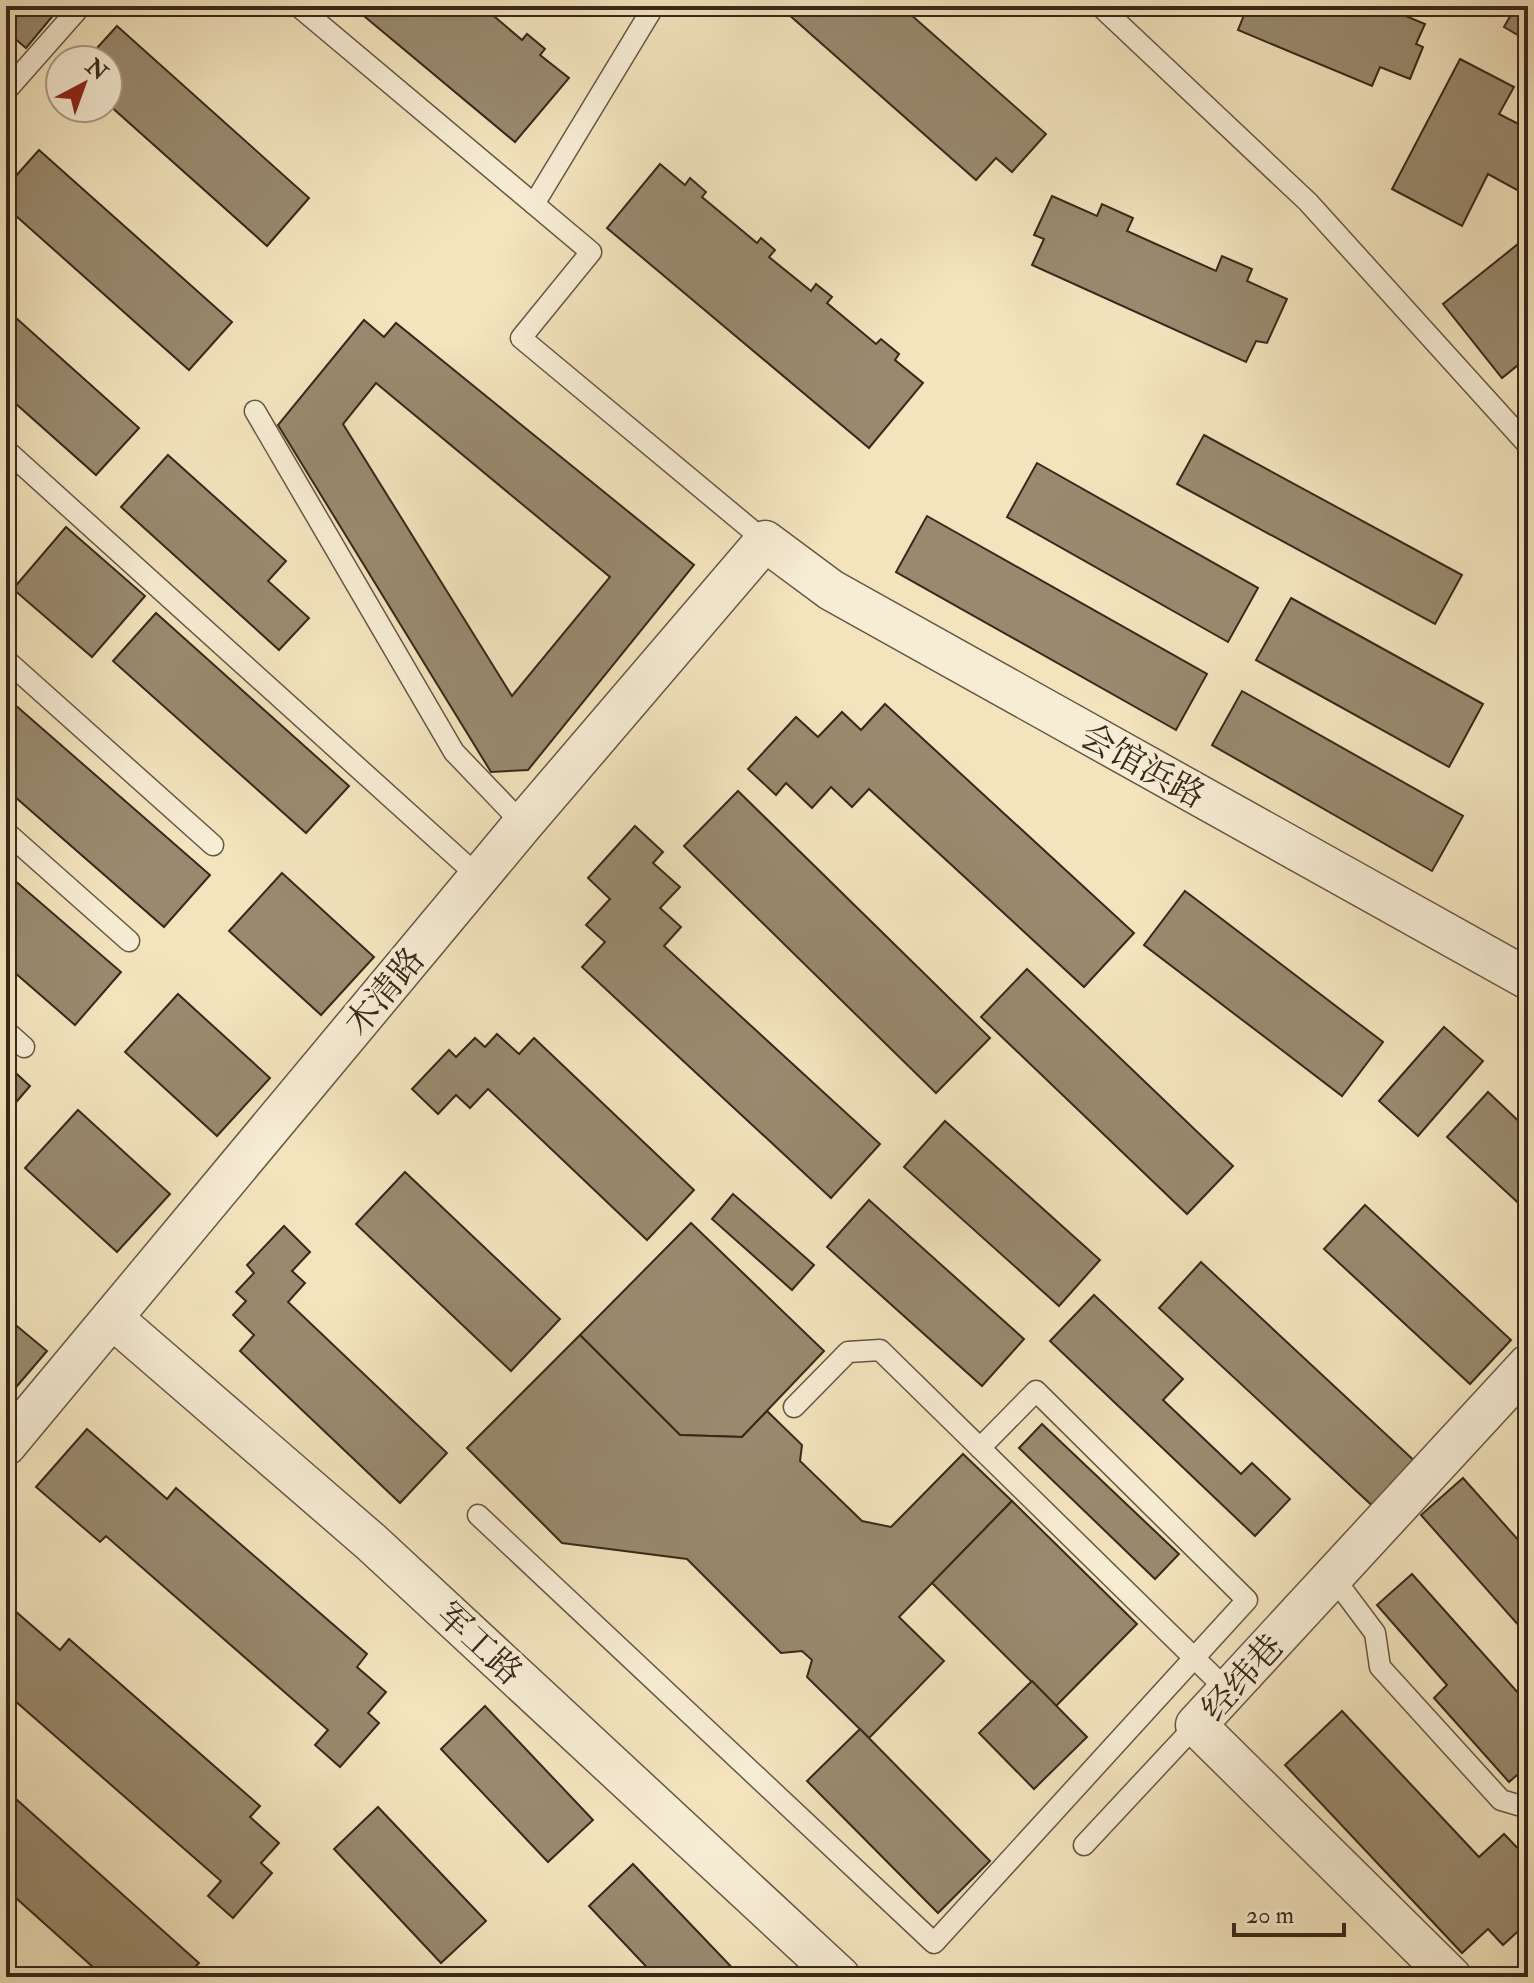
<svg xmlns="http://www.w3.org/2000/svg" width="1534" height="1983" font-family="'IM FELL Double Pica','Noto Serif SC',serif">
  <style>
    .building { fill: #998a6f; stroke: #37281a; stroke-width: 2; fill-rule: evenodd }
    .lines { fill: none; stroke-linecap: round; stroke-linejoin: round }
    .lane-casing { stroke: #665743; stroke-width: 23 }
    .street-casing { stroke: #665743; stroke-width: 43 }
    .lane { stroke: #f7edd5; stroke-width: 20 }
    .street { stroke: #f7edd5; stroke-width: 40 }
    .labels { text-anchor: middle; stroke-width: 8; stroke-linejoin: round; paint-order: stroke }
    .street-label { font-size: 34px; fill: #37281a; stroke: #f7edd5 }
  </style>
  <rect width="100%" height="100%" fill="#f3e4be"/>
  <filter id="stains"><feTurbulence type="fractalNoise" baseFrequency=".0025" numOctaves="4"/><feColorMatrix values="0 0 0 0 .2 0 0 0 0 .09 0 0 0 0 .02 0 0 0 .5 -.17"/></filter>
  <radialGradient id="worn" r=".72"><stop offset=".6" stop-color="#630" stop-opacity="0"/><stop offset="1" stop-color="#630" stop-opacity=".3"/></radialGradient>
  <!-- building -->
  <g class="building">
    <path d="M6,6H61L26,48L6,31Z"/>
    <path d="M352,6H482L522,40L527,34L545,49L540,55L569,78L515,142Z"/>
    <path d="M779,6H901L1046,134L1012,172L996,158L976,180Z"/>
    <path d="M1236,6H1382L1425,24L1416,44L1423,47L1410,79L1380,67L1372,86L1238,30L1246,10Z"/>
    <path d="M1516,6H1528V41L1504,27Z"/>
    <path d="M117,26L309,198L267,246L108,104V60H86Z"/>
    <path d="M1460,59L1514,87L1499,114L1528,129V196L1488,174L1462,226L1392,189Z"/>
    <path d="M39,150L232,322L189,370L6,207V187Z"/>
    <path d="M660,164L685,185L690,178L706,192L702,197L757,243L761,238L775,250L769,257L811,291L816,284L832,297L827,303L876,344L881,339L899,354L895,360L923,383L869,448L607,228Z"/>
    <path d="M1052,196L1097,216L1102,204L1133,218L1127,231L1216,271L1222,256L1252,269L1247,281L1287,299L1267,343L1256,341L1246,362L1032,265L1044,239L1034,235Z"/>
    <path d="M1518,244L1528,256V357L1502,378L1443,304Z"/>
    <path d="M6,309L139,428L96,475L6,395Z"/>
    <path d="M364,320L384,337L396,323L694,565L528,770L491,772L278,425ZM376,383L610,577L512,696L343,424Z"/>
    <path d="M1204,435L1462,575L1435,624L1177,484Z"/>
    <path d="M168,455L286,561L268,581L309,618L279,650L121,507Z"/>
    <path d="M1037,463L1258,588L1228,642L1007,517Z"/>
    <path d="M6,495L16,504L6,514Z"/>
    <path d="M927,516L1207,674L1176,730L896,572Z"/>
    <path d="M66,527L145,596L92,657L13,589Z"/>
    <path d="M1291,598L1483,704L1449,767L1256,660Z"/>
    <path d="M156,613L349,786L306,833L113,661Z"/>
    <path d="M1242,691L1463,816L1432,871L1212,745Z"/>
    <path d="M6,697L210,875L164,927L6,789Z"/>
    <path d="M885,704L1134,933L1084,987L869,789L852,807L831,787L812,808L786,783L776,795L748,769L796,717L818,737L842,712L861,730Z"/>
    <path d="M738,791L990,1038L936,1093L684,846Z"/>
    <path d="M635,826L663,852L653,863L680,887L660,908L681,927L664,946L880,1144L831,1198L582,967L605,942L586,925L610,899L588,878Z"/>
    <path d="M6,873L121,972L75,1025L6,965Z"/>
    <path d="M282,873L374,957L321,1015L229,931Z"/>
    <path d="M1185,891L1383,1042L1342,1096L1144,945Z"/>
    <path d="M1027,969L1233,1166L1187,1214L981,1017Z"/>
    <path d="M178,994L270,1078L217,1136L125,1052Z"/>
    <path d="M1444,1027L1483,1061L1418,1136L1379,1101Z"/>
    <path d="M497,1034L519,1054L534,1038L694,1190L647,1240L488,1089L470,1108L456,1095L438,1114L412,1089L449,1050L456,1057L475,1038L485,1047Z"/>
    <path d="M6,1064L30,1086L6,1114Z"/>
    <path d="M1488,1092L1528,1130V1212L1447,1137Z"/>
    <path d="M78,1110L170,1194L117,1252L25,1168Z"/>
    <path d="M945,1121L1100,1260L1059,1306L904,1167Z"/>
    <path d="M405,1172L560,1319L511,1371L356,1224Z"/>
    <path d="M733,1194L814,1265L792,1290L712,1219Z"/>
    <path d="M869,1200L1024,1339L982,1386L827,1247Z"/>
    <path d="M1365,1205L1511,1340L1470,1384L1324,1249Z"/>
    <path d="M691,1223L824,1351L742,1437L680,1435L580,1335Z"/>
    <path d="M284,1226L310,1252L292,1271L305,1283L288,1302L447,1453L400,1503L240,1351L254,1335L233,1315L246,1301L236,1292L254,1273L247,1265Z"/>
    <path d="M1201,1262L1420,1466L1378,1511L1159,1308Z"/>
    <path d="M1094,1295L1183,1379L1163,1400L1241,1474L1252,1463L1290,1499L1255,1536L1050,1341Z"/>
    <path d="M6,1317L47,1351L6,1399Z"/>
    <path d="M580,1335L680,1435L742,1437L767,1411L802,1445L800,1461L862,1521L891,1527L963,1454L1012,1501L899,1617L944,1661L869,1738L807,1677L812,1660L802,1651L781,1653L687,1559L562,1543L467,1448Z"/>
    <path d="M1042,1424L1179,1554L1155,1579L1019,1448Z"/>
    <path d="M87,1429L167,1499L176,1488L367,1654L357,1667L386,1692L368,1713L379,1723L340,1767L315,1745L328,1730L106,1536L100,1542L36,1487Z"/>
    <path d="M1463,1478L1528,1551V1636L1421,1515Z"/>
    <path d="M1012,1501L1137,1624L1056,1706L932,1583Z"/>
    <path d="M1412,1574L1528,1704V1773L1524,1769L1509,1782L1434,1698L1447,1685L1377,1605Z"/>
    <path d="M6,1603L60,1650L69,1639L260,1806L250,1817L279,1843L261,1863L272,1873L233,1918L208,1896L221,1881L6,1693Z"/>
    <path d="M1032,1681L1087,1737L1034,1789L979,1733Z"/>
    <path d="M485,1706L593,1820L548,1862L441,1749Z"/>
    <path d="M1342,1711L1479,1857L1504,1834L1528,1859V1922L1503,1945L1488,1929L1462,1953L1285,1765Z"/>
    <path d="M860,1729L990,1861L938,1913L807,1781Z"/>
    <path d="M6,1790L199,1963L186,1977H104L6,1889Z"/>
    <path d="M378,1807L486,1921L441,1963L334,1849Z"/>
    <path d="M633,1864L741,1977H656L589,1906Z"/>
    <path d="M534,1968L543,1977H524Z"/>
  </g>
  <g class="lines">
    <!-- lane casing -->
    <g class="lane-casing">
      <g id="lane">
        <path d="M298,6L591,252L521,338L765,541"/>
        <path d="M1100,6L1308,202L1528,445"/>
        <path d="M6,91L81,6"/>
        <path d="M534,204L654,6"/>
        <path d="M255,411L454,752L523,824"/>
        <path d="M6,450L479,877"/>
        <path d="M6,660L213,845"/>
        <path d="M6,832L129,941"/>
        <path d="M6,1031L24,1047"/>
        <path d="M794,1407L848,1352L880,1350L1228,1691"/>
        <path d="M478,1515L934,1943L1247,1600L1036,1391L980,1448"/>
        <path d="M1333,1577L1375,1633L1380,1667L1501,1800L1528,1808"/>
        <path d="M1084,1845L1196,1725"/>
        <path d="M1526,1977L1528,1975"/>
      </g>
    </g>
    <!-- street casing -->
    <g class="street-casing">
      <g id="street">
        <path d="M112,1318L371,1542L840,1977"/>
        <path d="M6,1445L523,824L765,541L831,590L1528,979"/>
        <path d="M1451,1977L1196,1725L1528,1365"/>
      </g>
    </g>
    <!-- lane -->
    <use href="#lane" class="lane"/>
    <!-- street -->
    <use href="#street" class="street"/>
  </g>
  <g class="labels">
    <!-- street labels -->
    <g class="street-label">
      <text transform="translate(1143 765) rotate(29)" y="12">会馆浜路</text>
      <text transform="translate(384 991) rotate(-50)" y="12">木清路</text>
      <text transform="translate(480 1643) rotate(43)" y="12">军工路</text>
      <text transform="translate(1242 1677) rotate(-48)" y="12">经纬巷</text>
    </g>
  </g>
  <!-- margin -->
  <rect width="1534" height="1983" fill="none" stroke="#f3e4be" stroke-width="32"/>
  <rect x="8" y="8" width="1518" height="1967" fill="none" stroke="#37281a" stroke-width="4"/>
  <rect x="16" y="16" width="1502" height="1951" fill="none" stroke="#37281a" stroke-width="2"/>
  <!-- north arrow -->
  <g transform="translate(84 84) rotate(41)"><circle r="38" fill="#f7edd5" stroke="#aa9e8a" stroke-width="2"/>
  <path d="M0-6L14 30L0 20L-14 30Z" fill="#8f2418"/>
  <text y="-12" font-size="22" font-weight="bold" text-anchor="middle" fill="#37281a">N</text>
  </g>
  <!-- scale -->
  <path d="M1234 1923v12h110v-12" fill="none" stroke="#37281a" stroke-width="4"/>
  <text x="1246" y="1923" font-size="24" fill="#37281a" stroke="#f7edd5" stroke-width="6" paint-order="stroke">20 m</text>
  <rect width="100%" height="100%" filter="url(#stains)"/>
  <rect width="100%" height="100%" fill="url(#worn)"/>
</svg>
